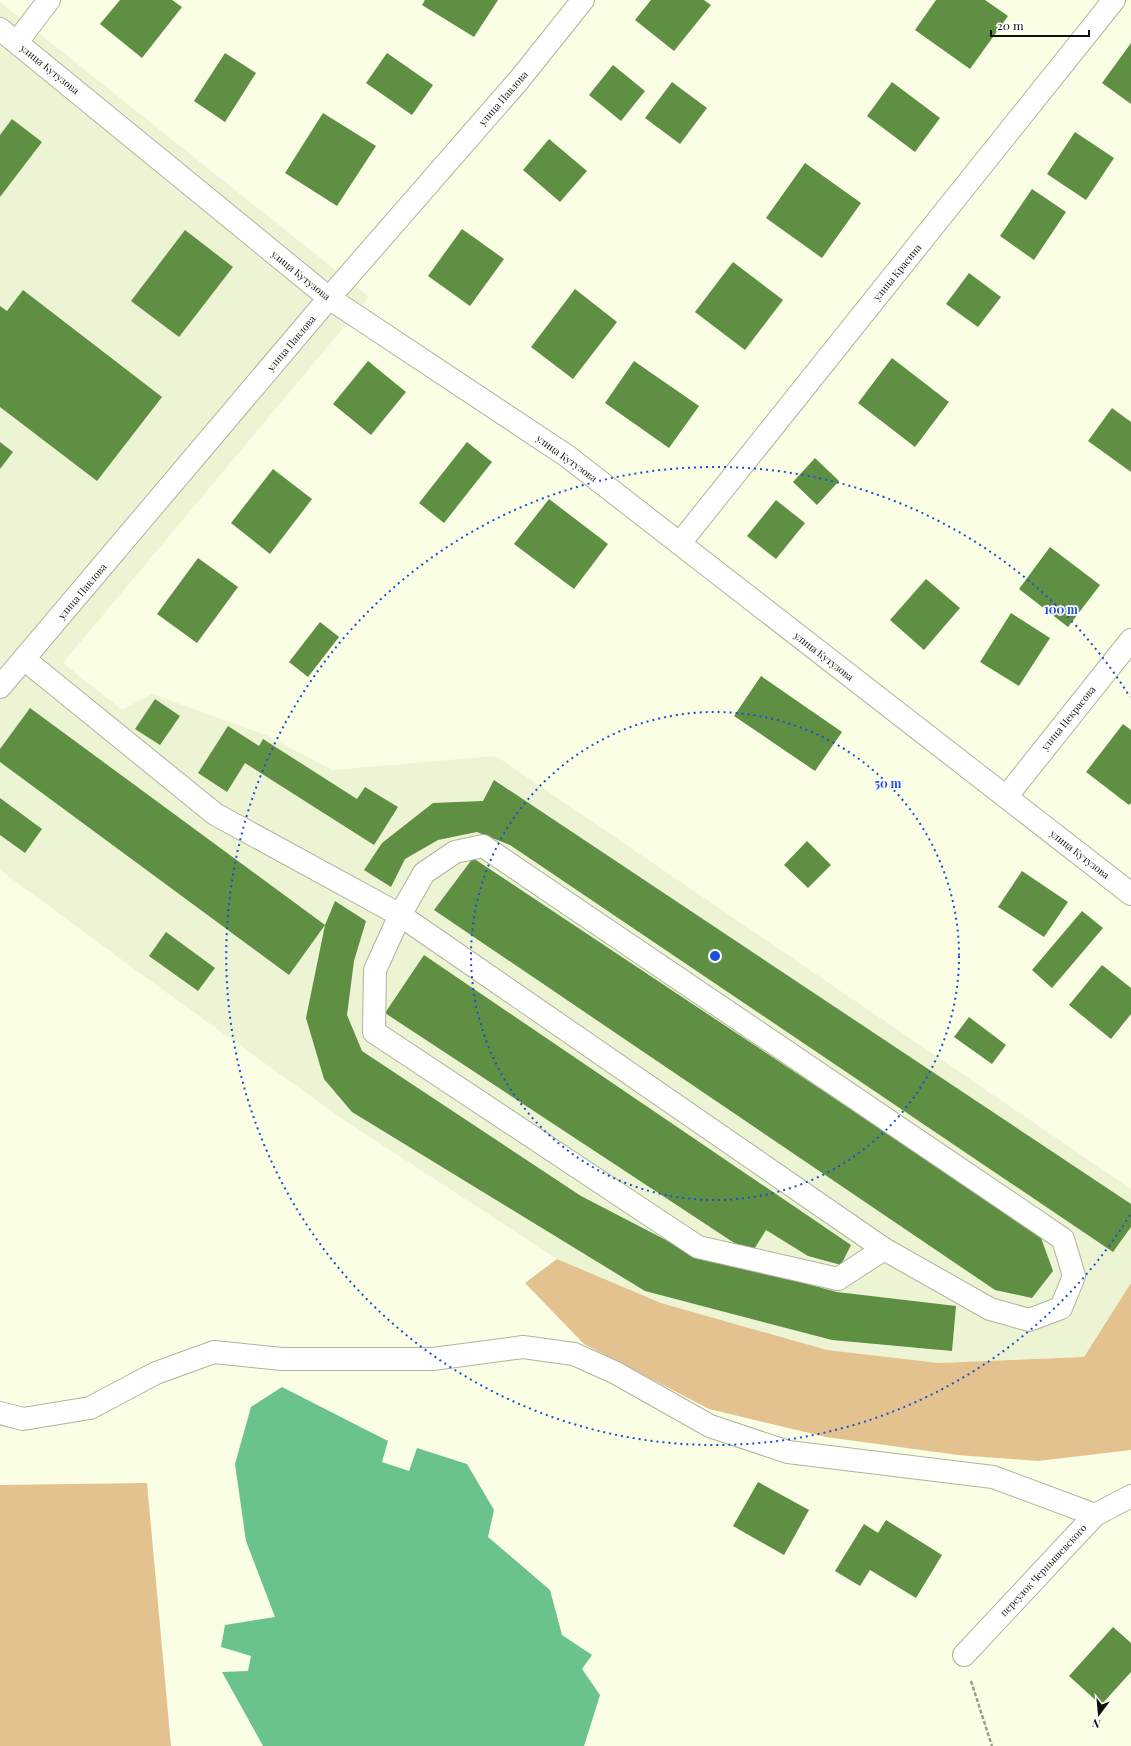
<svg xmlns="http://www.w3.org/2000/svg" width="1131" height="1746" font-family="'Playfair Display',serif">
  <style>
    .built { fill: #edf4d3 }
    .green { fill: #e3c28f }
    .water { fill: #69c38a }
    .building { fill: #5e8f43 }
    .lines { fill: none; stroke-linecap: round; stroke-linejoin: round }
    .minor-casing { stroke: #afb49c; stroke-width: 24 }
    .path { stroke: #9b9f8d; stroke-width: 2.5; stroke-dasharray: 4 2; stroke-linecap: butt }
    .minor { stroke: #fff; stroke-width: 22 }
    .ring { fill: none; stroke: #1d4ed8; stroke-width: 2; stroke-dasharray: 2 4 }
    .labels { text-anchor: middle; stroke-width: 3.5; stroke-linejoin: round; paint-order: stroke }
    .street-label { font-size: 10px; fill: #0f1008; stroke: #fff }
    .centre { fill: #1d4ed8; stroke: #fff; stroke-width: 2 }
    .ring-label { font-size: 12px; text-anchor: middle; font-weight: bold; fill: #1d4ed8; stroke: #fff; stroke-width: 3.5; stroke-linejoin: round; paint-order: stroke }
  </style>
  <rect width="100%" height="100%" fill="#f9fee5"/>
  <!-- built -->
  <path class="built" d="M0,2L369,297L63,663L122,710L152,694L266,735L332,770L496,756L1131,1189V1283L1084,1357L939,1363L827,1350L661,1303L557,1259L344,1120L163,990L0,870Z"/>
  <!-- green -->
  <g class="green">
    <path d="M557,1259L661,1303L827,1350L939,1363L1084,1357L1131,1283V1450L1038,1461L958,1455L826,1437L709,1409L584,1344L525,1283Z"/>
    <path d="M147,1483L171,1746H0V1485Z"/>
  </g>
  <!-- water -->
  <path class="water" d="M282,1387L388,1441L382,1462L409,1471L417,1448L467,1464L494,1510L488,1537L550,1590L562,1635L592,1655L582,1669L600,1695L584,1746H263L222,1672L248,1671L251,1656L221,1647L225,1625L275,1617L246,1541L235,1464L251,1407Z"/>
  <!-- building -->
  <g class="building">
    <path d="M120,0H172L182,7L142,58L100,24Z"/>
    <path d="M425,0H498L474,37L422,5Z"/>
    <path d="M651,0H704L711,5L674,51L635,20Z"/>
    <path d="M936,0H985L1008,16L970,69L915,30Z"/>
    <path d="M1131,43V104L1102,83Z"/>
    <path d="M225,53L256,73L225,122L194,101Z"/>
    <path d="M387,53L433,85L412,115L366,83Z"/>
    <path d="M613,65L645,91L621,121L589,95Z"/>
    <path d="M672,82L707,108L680,144L645,118Z"/>
    <path d="M892,82L940,118L915,152L867,116Z"/>
    <path d="M323,113L376,146L337,206L285,173Z"/>
    <path d="M12,119L42,142L0,197V135Z"/>
    <path d="M1075,132L1114,158L1086,200L1047,174Z"/>
    <path d="M549,139L587,171L560,202L523,170Z"/>
    <path d="M805,163L861,203L822,258L766,218Z"/>
    <path d="M1032,189L1066,212L1034,260L1000,236Z"/>
    <path d="M462,229L504,259L470,306L428,276Z"/>
    <path d="M185,230L233,267L179,337L131,301Z"/>
    <path d="M733,262L783,300L745,350L695,312Z"/>
    <path d="M969,273L1001,297L978,327L946,304Z"/>
    <path d="M575,289L617,322L573,379L531,347Z"/>
    <path d="M23,290L162,397L97,481L0,407V306L7,311Z"/>
    <path d="M892,358L949,402L915,447L858,403Z"/>
    <path d="M368,361L406,392L371,435L333,404Z"/>
    <path d="M634,361L699,406L669,448L605,403Z"/>
    <path d="M1112,408L1131,422V472L1088,441Z"/>
    <path d="M0,442L13,452L0,469Z"/>
    <path d="M467,442L492,462L444,523L419,503Z"/>
    <path d="M815,458L839,481L817,505L793,482Z"/>
    <path d="M273,469L312,499L270,554L231,523Z"/>
    <path d="M549,499L608,544L574,589L514,544Z"/>
    <path d="M776,500L805,523L776,559L747,536Z"/>
    <path d="M1050,547L1100,585L1068,627L1019,589Z"/>
    <path d="M198,558L238,587L197,643L157,614Z"/>
    <path d="M926,579L960,608L924,650L890,620Z"/>
    <path d="M1011,613L1050,638L1019,686L980,662Z"/>
    <path d="M320,622L339,637L308,677L289,662Z"/>
    <path d="M761,676L842,732L815,771L734,716Z"/>
    <path d="M155,699L180,716L160,745L135,729Z"/>
    <path d="M30,708L325,925L289,975L0,762V749Z"/>
    <path d="M1123,724L1131,730V803L1129,805L1086,772Z"/>
    <path d="M228,726L259,746L263,739L357,799L365,787L398,807L374,845L245,763L227,792L198,773Z"/>
    <path d="M494,780L1131,1204V1227L1113,1252L510,845L477,832L438,840L405,859L391,887L364,870L382,843L433,803L483,801Z"/>
    <path d="M0,798L42,829L25,853L0,835Z"/>
    <path d="M807,841L831,865L808,888L784,865Z"/>
    <path d="M473,858L1040,1235L1053,1271L1032,1298L995,1290L434,910Z"/>
    <path d="M1022,871L1068,902L1044,937L998,907Z"/>
    <path d="M335,901L366,921L354,961L347,1015L362,1051L581,1196L689,1252L837,1292L956,1306L952,1351L832,1340L645,1291L352,1112L324,1079L306,1018L325,925Z"/>
    <path d="M1082,911L1103,928L1052,988L1032,970Z"/>
    <path d="M166,932L215,968L198,991L149,956Z"/>
    <path d="M424,955L851,1245L841,1265L808,1256L766,1230L751,1254L385,1013Z"/>
    <path d="M1102,965L1131,988V1014L1111,1039L1069,1005Z"/>
    <path d="M969,1017L1006,1045L992,1064L954,1037Z"/>
    <path d="M758,1482L809,1510L784,1555L733,1526Z"/>
    <path d="M886,1520L942,1555L916,1598L870,1570L860,1586L835,1571L864,1524L878,1533Z"/>
    <path d="M1113,1627L1131,1643V1672L1101,1705L1069,1676Z"/>
  </g>
  <g class="lines">
    <!-- minor casing -->
    <g class="minor-casing">
      <g id="minor">
        <path d="M0,29L329,298L567,456L1131,894"/>
        <path d="M17,42L49,0"/>
        <path d="M680,543L1114,0"/>
        <path d="M24,659L215,814L400,915L884,1249L990,1309L1029,1320L1061,1308L1074,1276L1063,1239L483,846L455,852L424,873L400,915L375,970L374,1032L698,1247L838,1279L884,1249"/>
        <path d="M0,687L329,298L519,80L583,0"/>
        <path d="M1006,797L1131,640"/>
        <path d="M0,1413L23,1419L90,1408L156,1373L214,1352L282,1359H433L523,1347L574,1354L616,1373L710,1426L788,1452L993,1477L1095,1515"/>
        <path d="M964,1655L1095,1515L1131,1496"/>
      </g>
    </g>
    <!-- path -->
    <path class="path" d="M971,1681L992,1746"/>
    <!-- minor -->
    <use href="#minor" class="minor"/>
  </g>
  <!-- distance rings -->
  <g class="ring">
    <circle cx="715" cy="956" r="244"/>
    <path d="M1130 1215A489 489 0 1 1 1130 697"/>
  </g>
  <g class="labels">
    <!-- street labels -->
    <g class="street-label">
      <text transform="translate(50 69) rotate(39)" y="4">улица Кутузова</text>
      <text transform="translate(503 98) rotate(-49)" y="4">улица Павлова</text>
      <text transform="translate(897 272) rotate(-51)" y="4">улица Красина</text>
      <text transform="translate(301 275) rotate(39)" y="4">улица Кутузова</text>
      <text transform="translate(291 343) rotate(-50)" y="4">улица Павлова</text>
      <text transform="translate(567 458) rotate(36)" y="4">улица Кутузова</text>
      <text transform="translate(82 591) rotate(-50)" y="4">улица Павлова</text>
      <text transform="translate(824 656) rotate(38)" y="4">улица Кутузова</text>
      <text transform="translate(1068 718) rotate(-51)" y="4">улица Некрасова</text>
      <text transform="translate(1080 854) rotate(38)" y="4">улица Кутузова</text>
      <text transform="translate(1043 1570) rotate(-47)" y="4">переулок Чернышевского</text>
    </g>
  </g>
  <circle cx="715" cy="956" r="6" class="centre"/>
  <g class="ring-label">
    <text x="1061" y="614">100 m</text>
    <text x="888" y="788">50 m</text>
  </g>
  <!-- north arrow -->
  <g transform="translate(1099 1714) rotate(196)" stroke="#ffffff" stroke-width="3" paint-order="stroke">
  <path d="M0-3L7 15L0 10L-7 15Z" fill="#0f1008"/>
  <text y="-6" font-size="11" font-weight="bold" text-anchor="middle" fill="#0f1008">N</text>
  </g>
  <!-- scale -->
  <path d="M991 30v6h98v-6" fill="none" stroke="#0f1008" stroke-width="2"/>
  <text x="997" y="30" font-size="12" fill="#0f1008" stroke="#ffffff" stroke-width="3" paint-order="stroke">20 m</text>
</svg>
